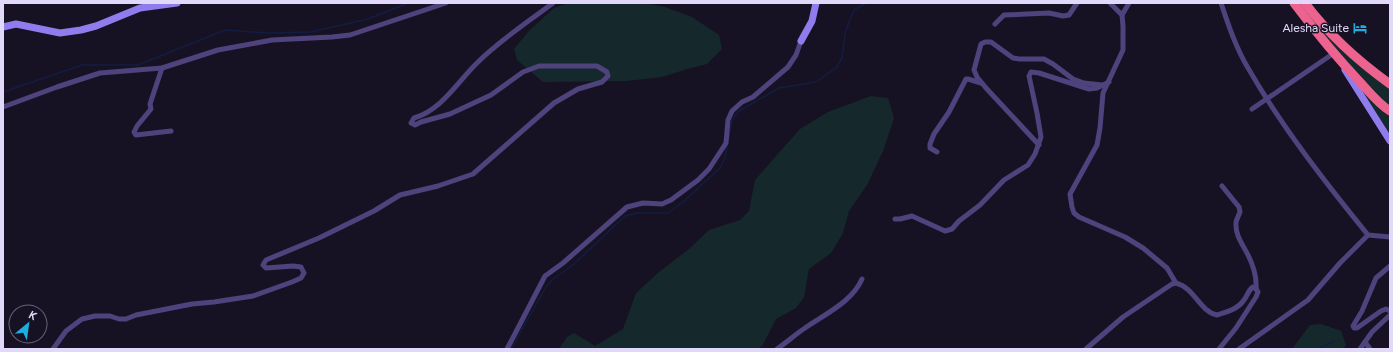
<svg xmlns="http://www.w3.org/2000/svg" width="1393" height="352" font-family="Figtree,sans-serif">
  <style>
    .green { fill: #15292c }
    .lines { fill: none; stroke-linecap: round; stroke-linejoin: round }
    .stream { stroke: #131d41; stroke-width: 1.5 }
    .street { stroke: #4e437c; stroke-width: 5 }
    .secondary { stroke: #917cee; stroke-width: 7 }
    .highway { stroke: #eb638e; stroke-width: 9 }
    .labels { text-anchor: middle; stroke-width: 3; stroke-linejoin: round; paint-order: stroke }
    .poi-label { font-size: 12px; fill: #e2d9fa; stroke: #171223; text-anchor: end }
  </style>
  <rect width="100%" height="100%" fill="#171223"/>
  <!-- green -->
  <g class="green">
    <path d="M569,3H643L665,7L692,17L719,35L722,49L707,64L687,69L662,77L626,81L543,82L517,60L514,49L529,31L554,8Z"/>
    <path d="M1315,20L1388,85L1390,89V107L1334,48L1312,21Z"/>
    <path d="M1353,78L1390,114V134Z"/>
    <path d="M871,96L888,98L894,118L883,151L867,185L849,211L843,233L831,253L809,269L804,297L796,308L776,319L762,346L757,349H559L567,337L574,333L595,346L623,329L636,293L659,272L689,249L709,230L740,220L749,211L755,180L800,129L828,112Z"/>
    <path d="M1321,324L1341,331L1346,345L1343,349H1292L1310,325Z"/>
  </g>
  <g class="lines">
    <!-- stream -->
    <g class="stream">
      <path d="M3,92L82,65H138L225,30L267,33L311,32L368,19L408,3"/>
      <path d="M511,349L546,287L552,280L573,265L625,216L637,213H668L684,201L720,168L725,158L732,120L739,111L779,88L816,82L836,68L842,58L845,34L850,19L855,9L867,3"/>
      <path d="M1319,349L1334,341"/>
    </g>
    <!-- street -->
    <g class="street">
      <path d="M1110,3L1122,15L1129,3"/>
      <path d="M1221,3C1228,24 1236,48 1248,68C1282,127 1325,182 1368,235L1390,237"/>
      <path d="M1122,15L1123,26V50L1103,93L1100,128L1097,145L1070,194L1072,207L1074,213L1079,217L1125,237L1143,248L1167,268L1176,283"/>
      <path d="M995,24L1004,15L1049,13L1063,16L1069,15L1077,3"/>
      <path d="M162,68L150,104L151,109L137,126L134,132L136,135L171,131"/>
      <path d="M3,107L57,87L100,73L162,68L218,50L272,40L332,37L350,35L446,3"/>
      <path d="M1252,109L1334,53"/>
      <path d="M1039,145L986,88L977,77L974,70L981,44L985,42H991L1013,58L1019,59H1044L1053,64L1073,79L1084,83L1102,85"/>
      <path d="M937,152L930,148V144L934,134L949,112L966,79H968L981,83"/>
      <path d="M1222,186L1239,207L1240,212C1239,215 1236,220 1236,223C1235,235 1243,245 1248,255C1253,265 1257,277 1256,289"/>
      <path d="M895,219H900L912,216L945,231L952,229L959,221L980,205L1004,180L1028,165L1035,154L1041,137L1037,113L1029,76L1031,72L1039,73L1089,89L1097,88L1109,82"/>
      <path d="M1390,266L1376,278L1362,311L1353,326L1354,328H1357L1381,311L1386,309L1390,311"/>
      <path d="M1365,342L1370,349"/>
      <path d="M53,349L66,331L82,319L95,316H110L119,319H126L136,315L192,304L214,302L253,296L292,282L301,278L304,273L301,267L293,266L266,268L263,265L266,260L319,238L374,211L400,195L438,186L473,174L554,103L578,89L602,82L608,76L607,72L597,66H539L523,72L491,95L450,114L421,122L415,125L411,123L414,118C442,110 458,81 478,62C500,40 528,22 553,3"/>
      <path d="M507,349L545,276L563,263L627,207L643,203L662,204L671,200L698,180L709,169L726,143L728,120L732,111L742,102L753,97L788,67L796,55L801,41"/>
      <path d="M777,349C787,342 796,334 805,328C825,314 852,302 862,279"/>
      <path d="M1086,349L1123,317L1172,284L1176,283C1195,288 1199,311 1217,315C1227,312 1238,309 1244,300C1248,295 1248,290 1253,287L1256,289L1258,292L1256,297L1236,328L1219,349"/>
      <path d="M1239,349L1308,300L1340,263L1368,235"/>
      <path d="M1360,349L1372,332L1390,315"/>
    </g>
    <!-- secondary -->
    <g class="secondary">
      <path d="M3,27L16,24L60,33L81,30L96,26L140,8L177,3"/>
      <path d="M801,41L812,21L816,3"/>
      <path d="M1345,70L1390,141"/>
    </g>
    <!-- highway -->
    <g class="highway">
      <path d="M1294,3C1315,31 1337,58 1361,83C1370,93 1379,104 1390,111"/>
      <path d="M1305,3C1329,35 1358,61 1390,84"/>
    </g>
  </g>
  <!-- icons -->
  <defs>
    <g id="hotel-bare" transform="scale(1.08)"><path d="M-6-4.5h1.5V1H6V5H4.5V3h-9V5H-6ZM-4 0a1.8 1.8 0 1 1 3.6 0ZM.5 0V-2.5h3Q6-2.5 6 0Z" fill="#1daee1" stroke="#171223" stroke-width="2.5" paint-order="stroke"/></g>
  </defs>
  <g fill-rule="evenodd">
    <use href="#hotel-bare" x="1360" y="28"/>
  </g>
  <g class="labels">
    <!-- poi labels -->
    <g class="poi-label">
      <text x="1349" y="32">Alesha Suite</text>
    </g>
  </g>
  <!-- border -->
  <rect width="1393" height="352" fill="none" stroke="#e2d9fa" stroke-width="8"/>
  <!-- north arrow -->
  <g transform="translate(28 324) rotate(29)"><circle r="19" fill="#171223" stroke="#686279"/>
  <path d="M0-3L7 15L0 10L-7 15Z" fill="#1daee1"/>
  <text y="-6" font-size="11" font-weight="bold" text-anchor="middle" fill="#e2d9fa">K</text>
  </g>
</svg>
